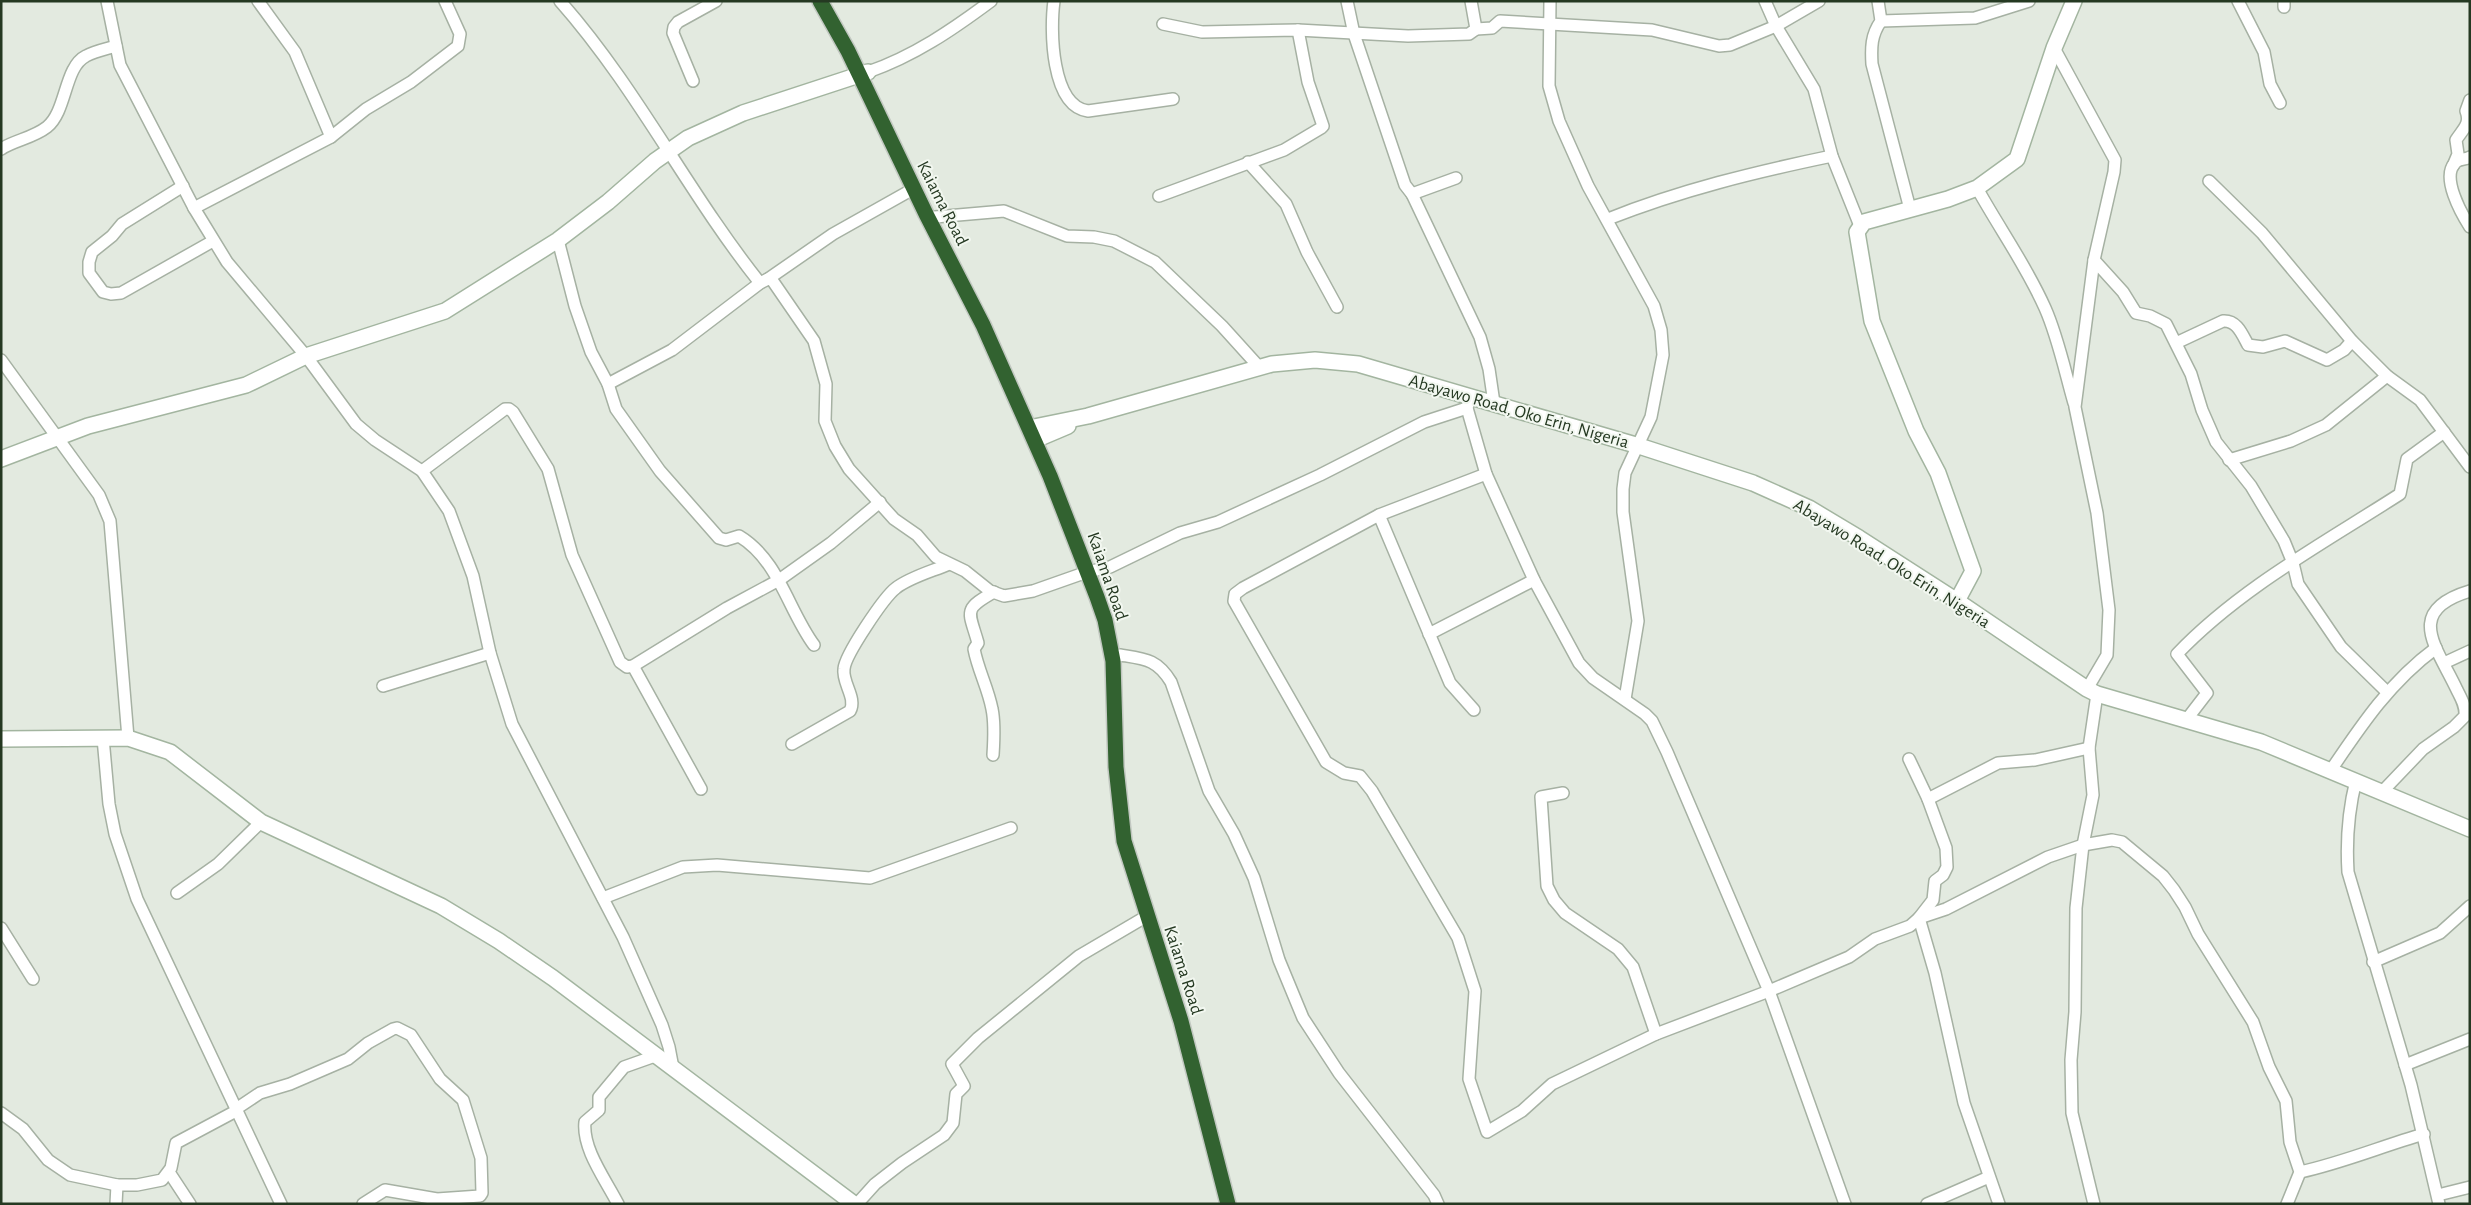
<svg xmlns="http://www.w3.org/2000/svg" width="2471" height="1205" font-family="'Alegreya Sans',sans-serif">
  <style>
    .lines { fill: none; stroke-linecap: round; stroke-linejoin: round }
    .street-casing { stroke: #a6b1a3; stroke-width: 14 }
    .secondary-casing { stroke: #a3b5a0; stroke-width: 18 }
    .highway-casing { stroke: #c2c8c1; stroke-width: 18 }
    .street { stroke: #fff; stroke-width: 11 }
    .secondary { stroke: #fff; stroke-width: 15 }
    .highway { stroke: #326230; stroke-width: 15 }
    .labels { text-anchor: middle; stroke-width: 4; stroke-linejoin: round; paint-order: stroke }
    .street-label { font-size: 18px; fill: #253922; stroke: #f2f7f0 }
  </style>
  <rect width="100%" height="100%" fill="#e3eae0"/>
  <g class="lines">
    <!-- street casing -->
    <g class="street-casing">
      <g id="street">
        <path d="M107,1L120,65L194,208L227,262L306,356L356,424L375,440L422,471L449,511L473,576L490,653L512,724L623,937L662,1025L669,1047L673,1068"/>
        <path d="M258,1L295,52L331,137"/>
        <path d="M560,1C637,88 688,193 760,283"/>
        <path d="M1054,1C1050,30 1051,106 1088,111L1173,99"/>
        <path d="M1347,1L1354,34L1405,185L1412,194L1480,337L1489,369L1494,403"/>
        <path d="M1550,1L1549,86L1559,121L1588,186L1654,306L1661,330L1663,355L1651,417L1625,473L1623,489V512L1638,621L1625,699"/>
        <path d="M1765,1L1776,26L1814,89L1832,156L1860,226"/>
        <path d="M1878,1L1881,21C1871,35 1871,48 1872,64L1910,209"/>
        <path d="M2238,1L2264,52L2270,84L2280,103"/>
        <path d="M2284,7V1"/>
        <path d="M1881,21L1975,18L2029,1"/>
        <path d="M1163,24L1202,32L1298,30L1408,36L1469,34L1476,29L1471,1"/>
        <path d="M1476,29L1492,28L1500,21L1652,30L1719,46L1730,45L1776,26L1819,1"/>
        <path d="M2054,48L2115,160L2114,172L2094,260L2075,407L2097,513L2109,610L2107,655L2087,689"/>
        <path d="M868,72C914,56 952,30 991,1"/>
        <path d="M693,81L673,33L674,27L678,22L716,1"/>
        <path d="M1,149C15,140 33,138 47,127C67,111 64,67 86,56C95,51 106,49 116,46"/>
        <path d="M2470,157C2465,160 2459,158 2455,163C2441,177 2461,213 2470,227"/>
        <path d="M1248,162L1286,204L1307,252L1337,307"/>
        <path d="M2453,166L2458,154L2456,140C2463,129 2471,124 2466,111L2470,100"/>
        <path d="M2209,181L2262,233L2352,341L2387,376L2420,400L2470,467"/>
        <path d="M183,186L122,224L112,236L92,252L89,262V273L103,292L111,294L121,293L213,241"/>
        <path d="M1977,188C1999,228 2026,265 2045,308C2058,337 2065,372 2074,403"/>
        <path d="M1412,194L1456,178"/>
        <path d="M1159,196L1284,150L1321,128L1323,126L1308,82L1298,30"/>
        <path d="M194,208L331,137L366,109L411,82L458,46L460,34L445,1"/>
        <path d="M935,217L1004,211L1067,236L1094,237L1114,241L1155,262L1222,326L1260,368"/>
        <path d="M1608,219C1681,190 1755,172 1832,156"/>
        <path d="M558,240L575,306L591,352L608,384L616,409L660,471L719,538L726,540L739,536C779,560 788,610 814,645"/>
        <path d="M2094,260L2123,292L2136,313L2150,316L2166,324L2191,374L2202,410L2216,442L2251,486L2284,541L2293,563L2298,584L2341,647L2387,692"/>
        <path d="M768,279L833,234L913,189"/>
        <path d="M2176,343L2223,321C2237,320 2242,334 2248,345L2263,347L2285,341L2327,360L2344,350L2352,341"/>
        <path d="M1,360L99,495L110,521L128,738"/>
        <path d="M608,384L672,350L760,283L768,279L772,280L814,341L826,384L825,421L835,446L849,469L894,519L917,535L936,557L965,571L990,591L1004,596L1033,591L1087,572"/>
        <path d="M1470,396L1467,408L1486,474L1534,580L1579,663L1593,678L1645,714L1652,721L1667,752L1769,991L1845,1204"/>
        <path d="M2229,460L2291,441L2326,425L2387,376"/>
        <path d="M422,471L505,409H509L513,412L548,469L572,555L620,662L627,667L633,666L727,608L779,580L831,543L880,502"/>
        <path d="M1486,474L1379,515L1243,588L1235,594L1234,601L1326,762L1344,773L1360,776L1372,791L1458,938L1475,991L1469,1079L1487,1132L1522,1111L1552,1084L1656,1034L1769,991L1849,957L1875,939L1910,926L1919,918L1946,909L2048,857L2083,845L2112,840L2122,842L2163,876L2174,890L2185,907L2198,934L2253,1022L2269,1067L2286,1101L2290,1142L2300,1172L2287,1204"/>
        <path d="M1379,515L1450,683L1474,710"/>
        <path d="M1096,570L1110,567L1180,533L1218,522L1320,475L1424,422L1467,408"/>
        <path d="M1429,634L1534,580"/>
        <path d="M1120,655C1145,659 1157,659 1171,682L1209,791L1234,834L1254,878L1279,960L1303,1018L1339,1073L1434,1195L1438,1204"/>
        <path d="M2444,663L2470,651"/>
        <path d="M633,666L701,789"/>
        <path d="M383,686L490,653"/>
        <path d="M2187,719L2207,693L2177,654C2240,588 2324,543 2400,494L2407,459L2444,432"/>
        <path d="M103,738L109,804L115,834L137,899L281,1204"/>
        <path d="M792,744L850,711C857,698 842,683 844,669C845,655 884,597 896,588C910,577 933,571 949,564"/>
        <path d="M993,755C994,740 995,723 992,709C988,688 978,670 974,649L978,643C969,611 962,610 994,592"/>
        <path d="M1909,759L1928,799L1946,848L1947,867L1943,875L1935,881L1933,900L1919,918L1935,973L1964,1103L1999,1204"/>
        <path d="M2331,770C2362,724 2391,681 2436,648"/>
        <path d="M2356,780C2348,812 2346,840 2348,872L2411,1085L2439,1204"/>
        <path d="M1563,793L1541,797L1547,886L1554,900L1565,913L1618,949L1633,967L1656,1034"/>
        <path d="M2381,793L2423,749L2454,727L2465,716C2466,706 2461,698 2457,690C2437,647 2403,611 2470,591"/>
        <path d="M1928,799L1998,763L2035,760L2089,748"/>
        <path d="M177,893L218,864L261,822"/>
        <path d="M603,898L683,867L717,865L870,878L1011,828"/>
        <path d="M1,928L33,979"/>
        <path d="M2373,962L2440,933L2470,906"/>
        <path d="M2405,1065L2470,1039"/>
        <path d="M236,1109L260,1093L290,1084L348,1059L368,1043L393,1029L397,1028L411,1035L440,1079L463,1100L481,1158L482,1193L480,1196L437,1199L385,1190L363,1204"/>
        <path d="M1,1113L23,1129L48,1160L70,1175L117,1185H137L162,1180L171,1168L176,1143L236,1111"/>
        <path d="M169,1172L190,1204"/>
        <path d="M2300,1172C2342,1163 2382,1146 2424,1134"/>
        <path d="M2438,1195L2470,1187"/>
        <path d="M116,1204L117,1185"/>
        <path d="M618,1204C606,1180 582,1149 585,1122L599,1110V1097L624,1067L655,1056"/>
        <path d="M857,1204L875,1184L902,1163L944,1135L953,1123L956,1094L964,1086L952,1064L978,1038L1079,956L1147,916"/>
        <path d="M1927,1204L1989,1177"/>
        <path d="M2094,1204L2072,1113L2071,1060L2075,1012L2076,908L2083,845L2093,795L2089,748L2097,694"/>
      </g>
    </g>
    <!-- secondary casing -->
    <g class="secondary-casing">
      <g id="secondary">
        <path d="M1029,428L1088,416L1272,364L1315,360L1358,364L1639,446L1753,483L1809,508L1859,538L1957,601L2087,689L2097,694L2261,742L2470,829"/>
        <path d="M1035,440L1068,426"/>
        <path d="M1,459L88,426L246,385L306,356L445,311L558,240L608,202L655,161L688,138L743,113L868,72"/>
        <path d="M1957,601L1973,571L1938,473L1916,431L1872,321L1857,232L1864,222L1948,199L1977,188L2017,159L2054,48L2074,1"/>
        <path d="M1,739L128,738L170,752L261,822L441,906L499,941L553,978L854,1204"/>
      </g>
    </g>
    <!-- highway casing -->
    <g class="highway-casing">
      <path id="highway" d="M820,1L848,51L926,214L983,325L1050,476L1097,597L1105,620L1113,661L1116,767L1124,841L1181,1021L1228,1204"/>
    </g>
    <!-- street -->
    <use href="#street" class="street"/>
    <!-- secondary -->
    <use href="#secondary" class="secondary"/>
    <!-- highway -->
    <use href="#highway" class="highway"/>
  </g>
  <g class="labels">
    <!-- street labels -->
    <g class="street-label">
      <text transform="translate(943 203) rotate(63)" y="6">Kaiama Road</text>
      <text transform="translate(1519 411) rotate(16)" y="6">Abayawo Road, Oko Erin, Nigeria</text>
      <text transform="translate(1892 563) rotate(32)" y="6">Abayawo Road, Oko Erin, Nigeria</text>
      <text transform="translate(1108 576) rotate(71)" y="6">Kaiama Road</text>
      <text transform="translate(1184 970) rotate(72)" y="6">Kaiama Road</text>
    </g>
  </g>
  <!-- border -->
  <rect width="2471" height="1205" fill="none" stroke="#253922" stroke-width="5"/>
</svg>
